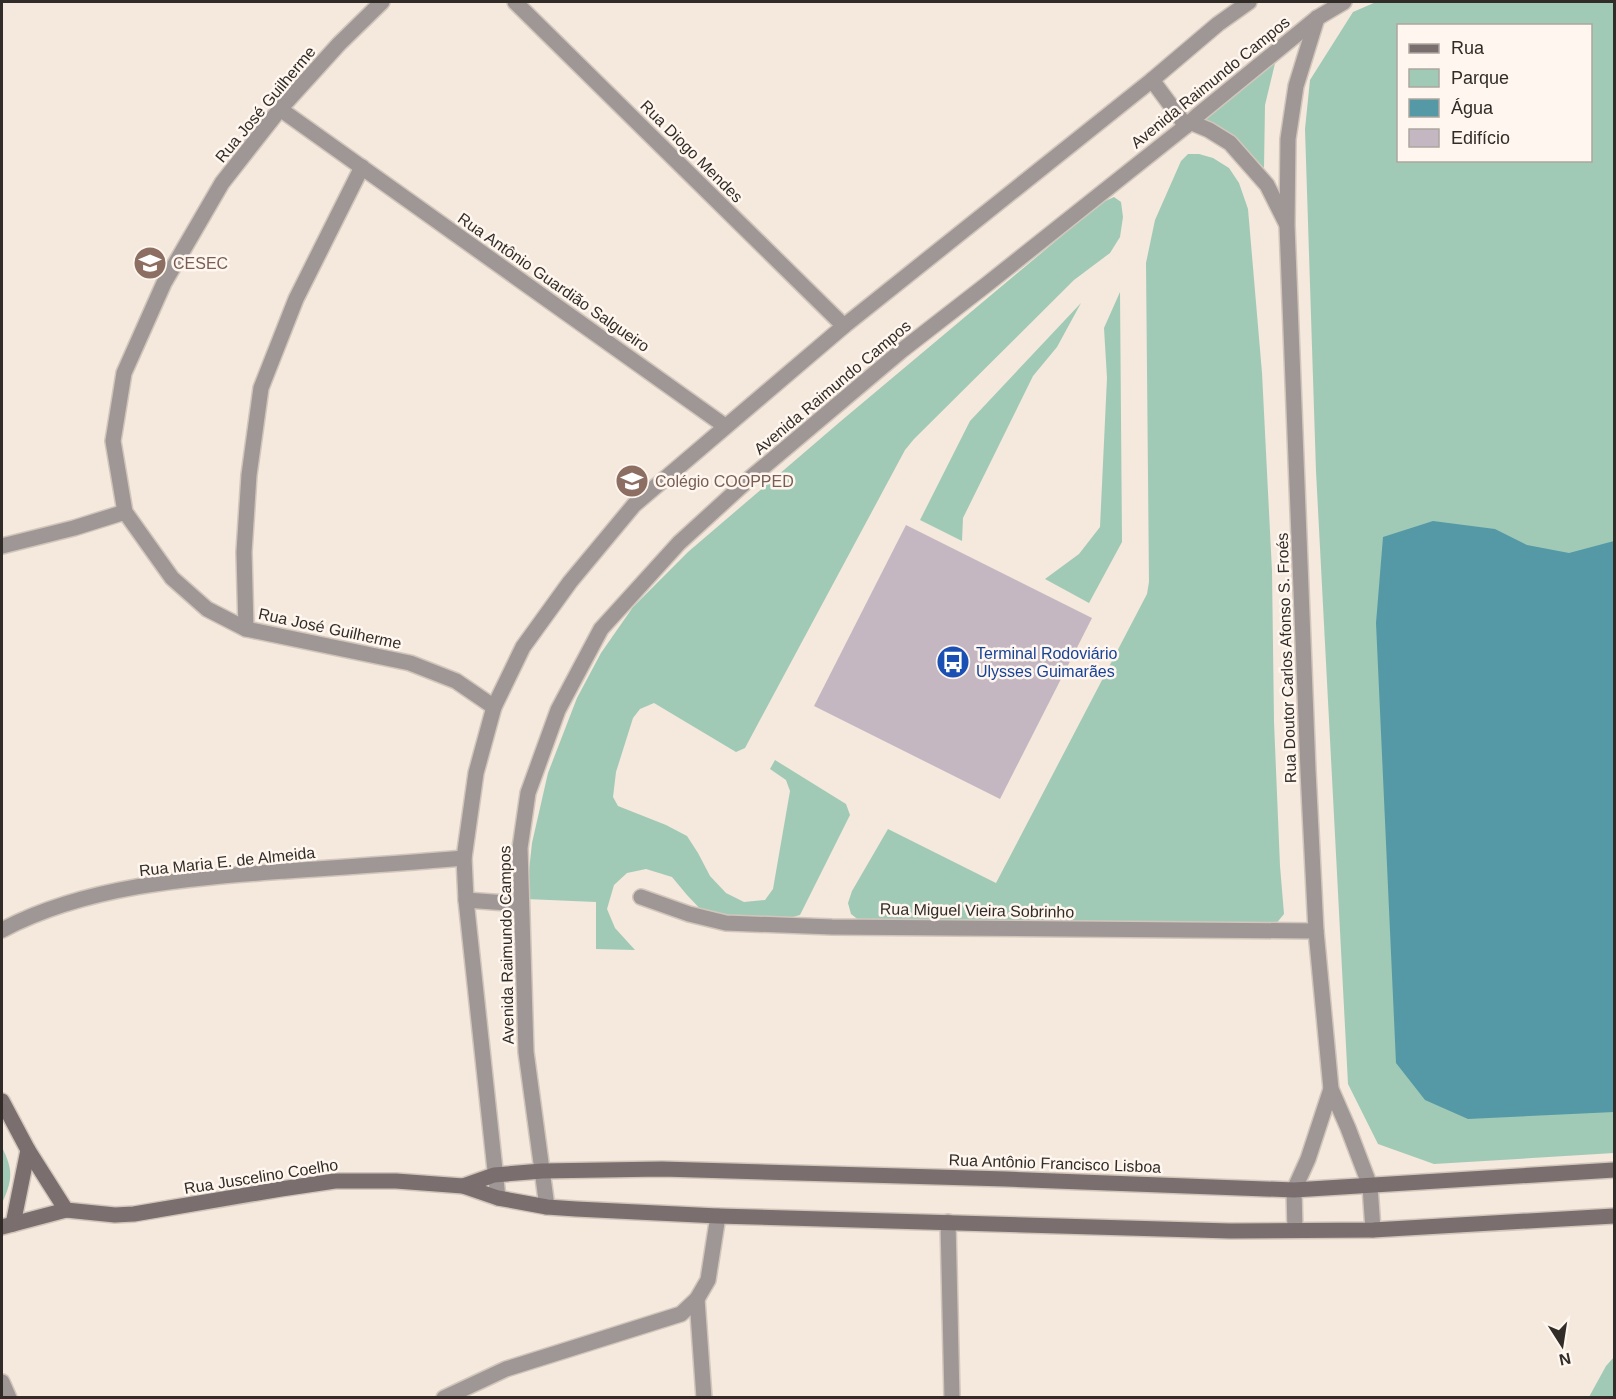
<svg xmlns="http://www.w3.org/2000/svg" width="1616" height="1399" font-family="Arial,sans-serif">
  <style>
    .green { fill: #a0cab6; fill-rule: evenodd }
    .water { fill: #5599a7 }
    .building { fill: #c4b7c1 }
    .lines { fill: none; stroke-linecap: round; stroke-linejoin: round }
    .minor-casing { stroke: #d2c6bb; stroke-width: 18 }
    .tertiary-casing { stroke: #d2c6bb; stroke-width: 18 }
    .secondary-casing { stroke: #d2c6bb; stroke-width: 18 }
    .minor { stroke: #9f9796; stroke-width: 15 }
    .tertiary { stroke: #9f9796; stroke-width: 15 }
    .secondary { stroke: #7a6f6e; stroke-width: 15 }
    .labels { text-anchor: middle; stroke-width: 5; stroke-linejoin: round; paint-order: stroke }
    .street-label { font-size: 16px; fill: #312c27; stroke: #fff7ef }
    .education-label { font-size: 16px; fill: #785e54; stroke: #fff7ef; text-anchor: start }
    .transit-label { font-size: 16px; fill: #164399; stroke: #fff7ef; text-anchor: start }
  </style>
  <rect width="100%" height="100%" fill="#f5e8dc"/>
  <!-- green -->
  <g class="green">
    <path d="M1376,2H1614V1153L1434,1164L1378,1144L1348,1084L1316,471L1305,129L1310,80L1353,12ZM1398,26H1590V160H1398Z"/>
    <path d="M1277,55L1265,105L1264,168L1234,136L1199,123Z"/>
    <path d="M1188,154H1199L1213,158L1229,168L1239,183L1248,209L1262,373L1272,571L1274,722L1280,866L1284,914L1275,925L860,921L851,914L848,903L852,891L888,829L996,883L1147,594L1149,582L1146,263L1155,220L1181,161Z"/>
    <path d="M1114,197L1121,202L1123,217L1120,237L1110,253L1074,280L914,439L905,450L745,748L736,752L654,703L640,709L633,718L616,772L613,797L618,806L666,825L687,836L698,853L710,876L726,893L744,902L765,900L773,889L790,791L786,780L770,769L775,760L846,804L850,815L800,915L786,919L706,915L687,895L672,877L646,869L627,873L614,885L607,909L615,928L635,950L596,949V902L526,899L532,843L548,773L577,698L601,653L633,607L688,552L841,421L1101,203Z"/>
    <path d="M1120,292L1122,542L1089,603L1045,579L1079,554L1100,527L1107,378L1104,328Z"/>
    <path d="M1081,303L1057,347L1033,376L963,518L962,541L920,520L970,421Z"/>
    <path d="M2,1147C13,1170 13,1179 2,1203Z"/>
    <path d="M1614,1357V1397H1589L1606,1366Z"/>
  </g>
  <!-- water -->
  <path class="water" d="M1433,521L1495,529L1527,545L1569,553L1614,541V1112L1468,1119L1425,1100L1396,1063L1376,623L1383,537Z"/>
  <!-- building -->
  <path class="building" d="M906,525L1092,618L1000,799L814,706Z"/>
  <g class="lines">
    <!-- minor casing -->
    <g class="minor-casing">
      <g id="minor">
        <path d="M382,2L339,44L280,109L222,183L164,283L124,373L113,441L125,512L172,578L207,609L246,629L410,663L456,681L494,707"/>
        <path d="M515,2L844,326"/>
        <path d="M1317,18L1296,86L1288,139L1287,225L1308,771L1316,931L1331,1089L1348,1128L1370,1186L1373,1230"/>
        <path d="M280,109L725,426"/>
        <path d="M1190,122L1209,130L1230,143L1267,185L1286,223"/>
        <path d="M2,546L74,528L125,512"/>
        <path d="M246,629L244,552L249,475L261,388L296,299L362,167"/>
        <path d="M641,897L689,914L726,923L832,927L1316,931"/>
        <path d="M2,930C87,885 191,878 286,871C345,867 405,863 464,858"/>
        <path d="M948,1222L952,1398"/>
        <path d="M1295,1230L1294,1190L1308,1159L1331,1089"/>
        <path d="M697,1299L704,1398"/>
        <path d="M2,1382L9,1398"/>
        <path d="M444,1398L506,1369L681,1314L697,1299L708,1280L718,1216"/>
      </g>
    </g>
    <!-- tertiary casing -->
    <g class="tertiary-casing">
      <g id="tertiary">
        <path d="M1152,80L1186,126"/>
        <path d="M466,900L521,904"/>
        <path d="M498,1198L466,900L464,858L476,773L494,707L523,647L570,582L634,505L844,326L1152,80L1218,24L1249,2"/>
        <path d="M547,1207L526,1052L520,848L528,793L558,710L601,629L679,543L748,480L901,351L986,285L1186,126L1198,115L1317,18L1344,2"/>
      </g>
    </g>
    <!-- secondary casing -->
    <g class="secondary-casing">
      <g id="secondary">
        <path d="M2,1101L28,1150L66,1210"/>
        <path d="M463,1186L494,1175L542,1171L662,1169L1006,1179L1294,1190L1614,1170"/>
        <path d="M13,1224L28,1150"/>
        <path d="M2,1227L66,1210L115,1215L134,1214L281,1189L335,1181H396L463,1186L498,1198L547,1207L576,1209L718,1216L1230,1231L1373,1230L1614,1216"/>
      </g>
    </g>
    <!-- minor -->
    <use href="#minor" class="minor"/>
    <!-- tertiary -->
    <use href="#tertiary" class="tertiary"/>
    <!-- secondary -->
    <use href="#secondary" class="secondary"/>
  </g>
  <!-- icons -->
  <defs>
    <g id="school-disc" transform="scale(1.725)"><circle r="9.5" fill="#8d6e63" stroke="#fff7ef"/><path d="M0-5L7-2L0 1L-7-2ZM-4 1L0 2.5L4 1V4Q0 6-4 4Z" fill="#fff"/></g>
    <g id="university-disc" transform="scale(1.725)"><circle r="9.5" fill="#8d6e63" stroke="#fff7ef"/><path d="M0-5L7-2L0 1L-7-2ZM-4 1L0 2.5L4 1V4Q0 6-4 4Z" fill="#fff"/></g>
    <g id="bus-disc" transform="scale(1.725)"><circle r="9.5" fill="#1a4fb4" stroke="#fff7ef"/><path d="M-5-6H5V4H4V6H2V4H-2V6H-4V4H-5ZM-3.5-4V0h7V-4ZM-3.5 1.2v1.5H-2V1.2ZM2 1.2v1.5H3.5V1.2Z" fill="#fff"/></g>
  </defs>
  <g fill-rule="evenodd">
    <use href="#school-disc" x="150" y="263"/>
    <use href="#university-disc" x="632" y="481"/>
    <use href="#bus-disc" x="953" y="662"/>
  </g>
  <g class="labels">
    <!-- street labels -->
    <g class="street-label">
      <text transform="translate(1210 82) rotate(-39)" y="6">Avenida Raimundo Campos</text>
      <text transform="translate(265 104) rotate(-50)" y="6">Rua José Guilherme</text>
      <text transform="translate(692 151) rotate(45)" y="6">Rua Diogo Mendes</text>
      <text transform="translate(554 282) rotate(35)" y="6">Rua Antônio Guardião Salgueiro</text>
      <text transform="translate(832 387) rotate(-40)" y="6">Avenida Raimundo Campos</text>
      <text transform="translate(330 628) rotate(12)" y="6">Rua José Guilherme</text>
      <text transform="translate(1286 658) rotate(-92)" y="6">Rua Doutor Carlos Afonso S. Froés</text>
      <text transform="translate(227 861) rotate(-6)" y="6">Rua Maria E. de Almeida</text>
      <text transform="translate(977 910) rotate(1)" y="6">Rua Miguel Vieira Sobrinho</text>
      <text transform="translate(506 945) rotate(-91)" y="6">Avenida Raimundo Campos</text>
      <text transform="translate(1055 1163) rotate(2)" y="6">Rua Antônio Francisco Lisboa</text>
      <text transform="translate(261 1176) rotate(-9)" y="6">Rua Juscelino Coelho</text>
    </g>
    <!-- education labels -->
    <g class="education-label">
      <text x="173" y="269">CESEC</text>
      <text x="655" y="487">Colégio COOPPED</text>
    </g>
    <!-- transit labels -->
    <g class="transit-label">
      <text x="976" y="659">Terminal Rodoviário<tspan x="976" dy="18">Ulysses Guimarães</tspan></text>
    </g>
  </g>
  <!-- border -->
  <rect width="1616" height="1399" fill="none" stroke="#312c27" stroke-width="6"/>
  <!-- legend -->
  <rect x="1397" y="24" width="195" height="138" fill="#fff7ef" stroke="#ada69f" stroke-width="1.5"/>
  <rect x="1409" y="44" width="30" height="9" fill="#7a6f6e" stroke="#ada69f" stroke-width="1.5"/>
  <text x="1451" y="54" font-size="18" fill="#312c27">Rua</text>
  <rect x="1409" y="69" width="30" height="18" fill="#a0cab6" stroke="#ada69f" stroke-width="1.5"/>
  <text x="1451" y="84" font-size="18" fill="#312c27">Parque</text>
  <rect x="1409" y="99" width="30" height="18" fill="#5599a7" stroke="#ada69f" stroke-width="1.5"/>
  <text x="1451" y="114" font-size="18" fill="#312c27">Água</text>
  <rect x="1409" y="129" width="30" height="18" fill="#c4b7c1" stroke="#ada69f" stroke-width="1.5"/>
  <text x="1451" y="144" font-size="18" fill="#312c27">Edifício</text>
  <!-- north arrow -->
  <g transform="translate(1562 1345) rotate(168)" stroke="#fff7ef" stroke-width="4.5" paint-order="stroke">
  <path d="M0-4.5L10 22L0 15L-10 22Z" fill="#312c27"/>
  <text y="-9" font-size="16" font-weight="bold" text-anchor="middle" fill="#312c27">N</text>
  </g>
</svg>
